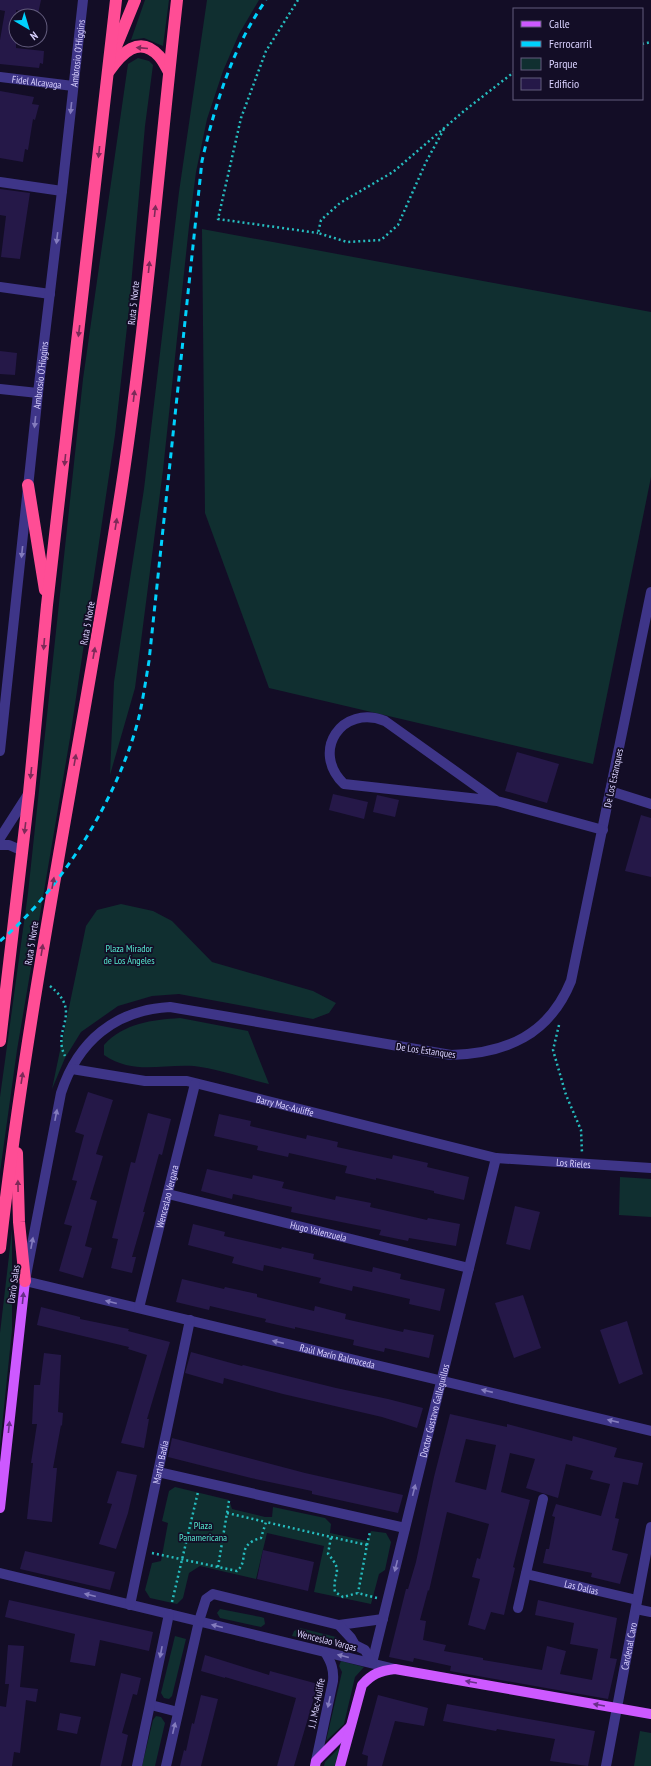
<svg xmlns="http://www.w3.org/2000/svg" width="651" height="1766" font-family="'PT Sans Narrow',sans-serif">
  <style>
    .green { fill: #102f30 }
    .building { fill: #251848; fill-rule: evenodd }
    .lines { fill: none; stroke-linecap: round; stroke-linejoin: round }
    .path { stroke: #26bdbf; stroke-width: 2.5; stroke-dasharray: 2 3; stroke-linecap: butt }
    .minor { stroke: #3e3588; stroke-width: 10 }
    .major { stroke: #cd59ff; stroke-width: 10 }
    .highway { stroke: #ff4d95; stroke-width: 12 }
    .rail { stroke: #00d1fd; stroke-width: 3; stroke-dasharray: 6 5; stroke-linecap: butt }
    .oneway { fill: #7d2a58 }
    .oneway2 { fill: #847cbe }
    .oneway3 { fill: #672f88 }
    .labels { text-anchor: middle; stroke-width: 3.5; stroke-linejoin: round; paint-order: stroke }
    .street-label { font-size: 10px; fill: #dad2ff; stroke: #130d26 }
    .park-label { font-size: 10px; fill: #55e8ce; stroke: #130d26 }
  </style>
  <rect width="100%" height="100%" fill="#130d26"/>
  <!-- green -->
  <g class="green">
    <path d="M145,0H169L163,46L144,38L131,40Z"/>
    <path d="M207,0H259L239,34L223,71L207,119L196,172L189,226L163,470L135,688L110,775L114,682L144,489L179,192Z"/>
    <path d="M138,58L149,61L153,65L145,126L129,309L115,435L70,738L17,1050L0,1172V1097L28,893L83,379L128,64Z"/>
    <path d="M202,229L651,312V477L593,764L269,688L205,513Z"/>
    <path d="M121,904L153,911L172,921L212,962L313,991L336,1003L329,1013L313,1019L179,994L152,996L118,1006L81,1032L65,1058L52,1089L86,926L97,910Z"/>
    <path d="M180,1018L248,1031L269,1084C247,1079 215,1068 194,1066C160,1064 134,1075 104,1055V1045C124,1023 152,1020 180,1018Z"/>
    <path d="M620,1177L651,1179V1217L619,1215Z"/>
    <path d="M12,1230V1330L0,1446V1333Z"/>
    <path d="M175,1487L229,1500L232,1509L265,1517H272L273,1507L325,1518L331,1524L330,1533L367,1541L371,1531L386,1533L391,1542L385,1570L379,1574L371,1604L314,1592L324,1546L267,1533L256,1579L200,1566L189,1573L183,1598L177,1604L150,1598L145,1590L152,1563L161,1561L168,1523L162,1521L169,1491Z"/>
    <path d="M220,1609L261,1617L264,1618L265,1624L261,1627L220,1618L217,1613Z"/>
    <path d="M300,1628L336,1637L339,1639L340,1646L292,1636L294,1631Z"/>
    <path d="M175,1636L186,1639L172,1696L169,1699L164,1698L161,1693Z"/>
    <path d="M341,1661L364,1667L355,1677L344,1724L326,1741L342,1672L339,1666Z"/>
    <path d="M156,1716L161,1717L165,1723L155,1766H142L153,1720Z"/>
    <path d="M640,1731L651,1733V1766H634Z"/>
    <path d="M340,1747L335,1766H324L325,1762Z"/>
  </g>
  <!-- building -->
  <g class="building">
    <path d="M0,0H41L38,14L16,10V48L44,51L43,64L40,63L39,68L0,64V40L5,11L0,10Z"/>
    <path d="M0,91L34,97L32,104L39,105L35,120L33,119L28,150L25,149L23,162L0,158Z"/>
    <path d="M0,189L30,193L20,259L1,257L6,216L0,215Z"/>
    <path d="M0,351L17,353L15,375L0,374Z"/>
    <path d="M517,752L559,764L547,803L505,791Z"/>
    <path d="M333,794L368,802L364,819L329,810Z"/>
    <path d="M377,795L399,800L395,817L373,812Z"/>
    <path d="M641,815L651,818V877L625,871Z"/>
    <path d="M88,1092L113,1100L96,1154L103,1156L90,1199L97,1201L85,1246L92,1248L83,1278L59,1271L72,1226L64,1224L77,1181L72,1180L84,1135L75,1132Z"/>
    <path d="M148,1113L171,1119L162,1155L159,1154L143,1212H145L132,1257H136L132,1273L111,1268L118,1239L112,1238L131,1162L135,1163Z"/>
    <path d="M219,1114L251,1121L250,1126L306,1139L307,1135L338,1142L337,1147L392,1159L393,1155L428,1163L427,1167L469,1177L464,1200L434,1193V1191L376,1178V1180L345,1173L347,1166L289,1153L288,1157L257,1150L258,1146L214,1136Z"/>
    <path d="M207,1169L252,1179L253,1175L284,1182L282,1188L335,1200L336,1196L371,1203L370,1207L427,1220L428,1218L460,1224L456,1246L409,1238L408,1241L379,1235L381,1230L291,1212L292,1207L233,1194L232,1199L201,1191Z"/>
    <path d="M515,1206L540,1212L530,1250L506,1244Z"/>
    <path d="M193,1224L225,1232L224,1236L281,1249L282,1247L314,1254L313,1259L372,1272L373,1267L401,1274L400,1279L445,1289L440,1311L409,1304L410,1299L353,1286L352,1291L319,1283L321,1278L264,1265L263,1271L232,1263L234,1257L188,1245Z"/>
    <path d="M182,1279L224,1289L225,1287L257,1294V1297L314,1311L315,1306L346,1314L345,1319L403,1332L404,1329L434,1335L429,1358L385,1348L384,1352L353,1345L354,1340L295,1327V1329L265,1322L266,1319L210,1306L209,1310L176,1302Z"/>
    <path d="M523,1295L541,1348L514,1358L495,1303Z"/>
    <path d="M41,1307L80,1317V1319L129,1329L128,1331L170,1342L147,1419H149L144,1448L121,1443L147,1355L128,1349L129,1347L37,1325Z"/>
    <path d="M627,1321L643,1374L619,1384L600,1330Z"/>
    <path d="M191,1352L242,1366L243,1365L336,1388L388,1399L423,1408L417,1428L382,1417L283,1394L224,1378L223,1384L185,1373Z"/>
    <path d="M44,1353L61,1355L58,1412L63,1413L62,1426L61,1425L53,1468H57L52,1522L27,1519L33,1463H31L37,1424H32L34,1385H40Z"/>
    <path d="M450,1414L507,1427V1424L572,1441L573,1436L617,1448L614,1457L643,1463L638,1485L623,1482L615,1518L619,1519L612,1550L628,1554L620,1584L591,1577L592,1573L543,1563L546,1549H549L555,1517L552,1516L556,1504L601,1516L610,1484L590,1479L593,1471L566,1464L558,1498L526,1488L535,1459L510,1453L501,1492L530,1500L513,1567L515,1568L504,1615L491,1612L485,1630L468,1625L480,1579L472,1577L477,1558L480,1559L489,1524L447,1512L429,1591L428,1590L420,1620L426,1621L423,1640L446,1645L444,1651L483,1658V1660L542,1670L547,1646L566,1651L560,1674L592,1680L598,1649L570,1644L574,1623L535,1615L538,1600L617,1618L610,1658L617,1659L608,1699L450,1671L451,1666L414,1658L413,1662L389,1657L406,1589H408L416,1562L434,1477ZM466,1439L496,1445L486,1490L455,1482Z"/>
    <path d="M172,1438L305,1473L403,1495L398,1513L312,1494V1491L251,1478L168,1457Z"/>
    <path d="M117,1471L137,1475L128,1513L116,1549L99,1544L112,1504L107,1503Z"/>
    <path d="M263,1550L314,1562L308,1591L257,1579Z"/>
    <path d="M25,1551L115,1572L110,1590L20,1569Z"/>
    <path d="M9,1600L153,1632L149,1651L100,1640L95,1666L70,1662L75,1634L5,1617Z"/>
    <path d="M8,1645L24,1646L20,1687L38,1689L36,1702L26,1700L20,1753L14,1752L12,1766H0V1706L6,1707L9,1684H5Z"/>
    <path d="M205,1655L269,1675L270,1671L318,1684L294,1766H277L296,1698L225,1677V1678L201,1671Z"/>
    <path d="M121,1673L141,1678L137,1695L133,1694L122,1733L128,1735L123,1758L121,1766H100Z"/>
    <path d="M201,1695L218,1699L201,1766H180L184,1750L186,1751L192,1723L194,1724Z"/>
    <path d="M378,1695L428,1708L424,1726L395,1721L382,1766H367L368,1756L362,1754Z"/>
    <path d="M447,1704L595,1731L588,1766L550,1761L555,1739L497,1729L496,1731L443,1721Z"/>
    <path d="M60,1713L81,1717L77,1734L57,1730Z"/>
  </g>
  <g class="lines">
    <!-- path -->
    <g class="path">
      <path d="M298,0L266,51L241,118L218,219L318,233"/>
      <path d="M642,44L651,42"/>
      <path d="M444,129L426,162L398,225L381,240L347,242L318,233L321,220L340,203L393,172L464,111L514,72"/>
      <path d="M50,986C84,1013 51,1029 65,1056"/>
      <path d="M559,1025L553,1050L566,1095L581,1130L582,1153"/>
      <path d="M227,1513L266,1522"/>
      <path d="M331,1537L367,1545L358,1593"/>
      <path d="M367,1545L370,1532"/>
      <path d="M152,1553L237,1571C250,1560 235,1545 261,1538L266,1522L331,1537L328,1554C345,1573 332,1572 335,1592L343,1597L358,1593L377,1598"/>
      <path d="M218,1567L229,1501"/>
      <path d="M172,1602L198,1492"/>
    </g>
    <!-- minor -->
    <g class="minor">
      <path id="s1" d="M0,77L73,86"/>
      <path d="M0,182L62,191"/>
      <path d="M0,287L50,294"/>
      <path d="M0,389L38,393"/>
      <path id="s2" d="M651,592L571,981C549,1035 507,1053 451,1055L170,1007C115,1010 78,1041 61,1093L25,1281L651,1431"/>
      <path id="s3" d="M0,751L38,393L62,191L83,0"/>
      <path d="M610,791L651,804"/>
      <path d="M497,801L344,784C310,751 342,704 385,721L497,801L603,830"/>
      <path d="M0,838L27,796"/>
      <path d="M0,845H9L23,851"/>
      <path id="s4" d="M72,1069L145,1081H187L496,1158L651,1168"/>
      <path id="s5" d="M168,1194L469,1268"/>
      <path id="s6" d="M139,1308L195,1084"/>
      <path d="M158,1472L405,1528"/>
      <path d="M0,1573L395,1669"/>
      <path id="s7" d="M526,1574L637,1600"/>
      <path id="s8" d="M130,1605L190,1320"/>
      <path d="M518,1608L543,1499"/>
      <path d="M636,1609L651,1612"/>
      <path d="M339,1625L383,1619"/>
      <path id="s9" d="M372,1663L496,1158"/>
      <path d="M151,1705L178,1712"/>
      <path d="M316,1761L333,1681C334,1669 331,1662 325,1652"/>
      <path d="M137,1766L169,1614"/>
      <path d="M166,1766L199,1621L206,1599L213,1594L339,1625L351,1638L355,1645L365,1650L372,1663"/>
      <path id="s10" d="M606,1766L651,1527"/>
    </g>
    <!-- major -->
    <g class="major">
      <path d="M0,1508L25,1281"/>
      <path d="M315,1766L316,1761L350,1727"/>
      <path d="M340,1766L362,1685C372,1674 379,1671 395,1669L651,1714"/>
    </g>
    <!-- highway -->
    <g class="highway">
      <path d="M115,49L135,0"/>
      <path d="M109,71C121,54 139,34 159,56C163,60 166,67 169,72"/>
      <path d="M28,485L45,590"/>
      <path d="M0,1041L29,793L47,605L116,0"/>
      <path d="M17,1153L19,1222L25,1281"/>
      <path d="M0,1248C28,1000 79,756 118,510C145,341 158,170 177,0"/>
    </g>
    <!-- rail -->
    <path class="rail" d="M0,941C62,889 119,796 139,717C143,699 146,679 149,661L202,161C215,105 232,48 266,0"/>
  </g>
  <!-- one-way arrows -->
  <defs><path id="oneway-solid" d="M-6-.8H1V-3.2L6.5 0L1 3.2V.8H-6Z"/></defs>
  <g class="oneway">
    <use href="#oneway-solid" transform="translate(142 48) rotate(-175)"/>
    <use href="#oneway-solid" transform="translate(99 152) rotate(96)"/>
    <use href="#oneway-solid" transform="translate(155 211) rotate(-84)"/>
    <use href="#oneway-solid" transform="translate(149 267) rotate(-84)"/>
    <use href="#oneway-solid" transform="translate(79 331) rotate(97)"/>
    <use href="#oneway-solid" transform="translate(134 396) rotate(-83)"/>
    <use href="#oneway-solid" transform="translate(65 460) rotate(96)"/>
    <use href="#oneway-solid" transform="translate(116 524) rotate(-81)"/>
    <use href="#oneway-solid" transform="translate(44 644) rotate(95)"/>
    <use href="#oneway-solid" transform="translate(94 653) rotate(-80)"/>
    <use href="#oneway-solid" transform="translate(75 760) rotate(-80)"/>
    <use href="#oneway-solid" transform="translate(31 773) rotate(96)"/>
    <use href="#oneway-solid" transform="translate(25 828) rotate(97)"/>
    <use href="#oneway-solid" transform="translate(53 883) rotate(-80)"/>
    <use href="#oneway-solid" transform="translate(42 950) rotate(-81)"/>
    <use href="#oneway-solid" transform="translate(22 1078) rotate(-81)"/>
    <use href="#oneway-solid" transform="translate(18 1186) rotate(-91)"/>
  </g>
  <g class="oneway2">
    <use href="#oneway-solid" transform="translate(71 108) rotate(96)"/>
    <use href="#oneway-solid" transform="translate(57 238) rotate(97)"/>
    <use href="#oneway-solid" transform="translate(35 422) rotate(96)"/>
    <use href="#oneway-solid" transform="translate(22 552) rotate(96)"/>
    <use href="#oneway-solid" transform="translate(56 1115) rotate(-79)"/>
    <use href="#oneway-solid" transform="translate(32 1243) rotate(-79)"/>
    <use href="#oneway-solid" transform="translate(111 1302) rotate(-166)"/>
    <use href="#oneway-solid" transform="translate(278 1342) rotate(-167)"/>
    <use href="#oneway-solid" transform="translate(487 1391) rotate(-167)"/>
    <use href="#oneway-solid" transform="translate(613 1421) rotate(-167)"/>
    <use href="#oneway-solid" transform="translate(414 1490) rotate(-76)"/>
    <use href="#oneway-solid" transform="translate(396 1566) rotate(104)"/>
    <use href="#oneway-solid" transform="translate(90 1595) rotate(-166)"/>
    <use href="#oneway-solid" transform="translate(217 1626) rotate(-166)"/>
    <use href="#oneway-solid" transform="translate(161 1652) rotate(101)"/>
    <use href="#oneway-solid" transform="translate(343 1656) rotate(-166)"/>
    <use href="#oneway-solid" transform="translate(329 1702) rotate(102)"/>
    <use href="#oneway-solid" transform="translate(174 1728) rotate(-77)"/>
  </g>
  <g class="oneway3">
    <use href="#oneway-solid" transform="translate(23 1298) rotate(-84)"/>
    <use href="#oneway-solid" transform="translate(9 1427) rotate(-84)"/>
    <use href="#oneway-solid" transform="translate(471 1682) rotate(-170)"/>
    <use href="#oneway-solid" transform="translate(599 1705) rotate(-170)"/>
  </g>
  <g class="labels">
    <!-- street labels -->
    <g class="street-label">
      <text dy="4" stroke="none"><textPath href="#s3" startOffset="702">Ambrosio O'Higgins</textPath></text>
      <text dy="4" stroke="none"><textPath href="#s1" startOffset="37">Fidel Alcayaga</textPath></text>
      <text transform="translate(133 303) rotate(-84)" y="4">Ruta 5 Norte</text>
      <text dy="4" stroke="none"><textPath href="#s3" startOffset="378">Ambrosio O'Higgins</textPath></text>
      <text transform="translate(87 623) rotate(-80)" y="4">Ruta 5 Norte</text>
      <text transform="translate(613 778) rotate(-78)" y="4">De Los Estanques</text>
      <text transform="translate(31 943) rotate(-81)" y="4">Ruta 5 Norte</text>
      <text transform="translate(426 1050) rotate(8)" y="4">De Los Estanques</text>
      <text dy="4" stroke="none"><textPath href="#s4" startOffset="217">Barry Mac-Auliffe</textPath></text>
      <text dy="4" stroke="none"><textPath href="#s4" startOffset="512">Los Rieles</textPath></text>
      <text dy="4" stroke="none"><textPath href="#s6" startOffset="115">Wenceslao Vergara</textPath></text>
      <text dy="4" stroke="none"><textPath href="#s5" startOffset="155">Hugo Valenzuela</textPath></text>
      <text transform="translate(13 1284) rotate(-82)" y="4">Darío Salas</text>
      <text dy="4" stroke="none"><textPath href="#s2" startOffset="1494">Raúl Marín Balmaceda</textPath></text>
      <text dy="4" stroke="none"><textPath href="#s9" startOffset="260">Doctor Gustavo Galleguillos</textPath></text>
      <text dy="4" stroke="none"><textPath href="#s8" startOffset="146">Martín Badía</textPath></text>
      <text dy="4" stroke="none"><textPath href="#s7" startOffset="57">Las Dalias</textPath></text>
      <text transform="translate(327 1640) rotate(14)" y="4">Wenceslao Vargas</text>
      <text dy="4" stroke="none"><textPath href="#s10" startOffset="122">Cardenal Caro</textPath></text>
      <text transform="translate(316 1703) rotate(-79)" y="4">J. J. Mac-Auliffe</text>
    </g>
    <!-- park labels -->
    <g class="park-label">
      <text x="129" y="952">Plaza Mirador<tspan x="129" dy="12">de Los Ángeles</tspan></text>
      <text x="203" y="1529">Plaza<tspan x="203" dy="12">Panamericana</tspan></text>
    </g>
  </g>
  <!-- legend -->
  <rect x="513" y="8" width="130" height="92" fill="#130d26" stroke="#635c7d"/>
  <rect x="521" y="21" width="20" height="6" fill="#cd59ff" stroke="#635c7d"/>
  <text x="549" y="28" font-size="12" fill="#dad2ff">Calle</text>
  <rect x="521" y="41" width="20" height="6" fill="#00d1fd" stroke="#635c7d"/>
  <text x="549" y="48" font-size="12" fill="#dad2ff">Ferrocarril</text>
  <rect x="521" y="58" width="20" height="12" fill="#102f30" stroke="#635c7d"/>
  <text x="549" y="68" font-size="12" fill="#dad2ff">Parque</text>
  <rect x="521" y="78" width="20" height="12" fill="#251848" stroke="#635c7d"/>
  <text x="549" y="88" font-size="12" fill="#dad2ff">Edificio</text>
  <!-- north arrow -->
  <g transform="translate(28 28) rotate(142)"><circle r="19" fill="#130d26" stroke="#635c7d"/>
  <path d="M0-3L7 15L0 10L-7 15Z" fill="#00d1fd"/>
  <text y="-6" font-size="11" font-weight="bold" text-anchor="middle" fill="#dad2ff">N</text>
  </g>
</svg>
